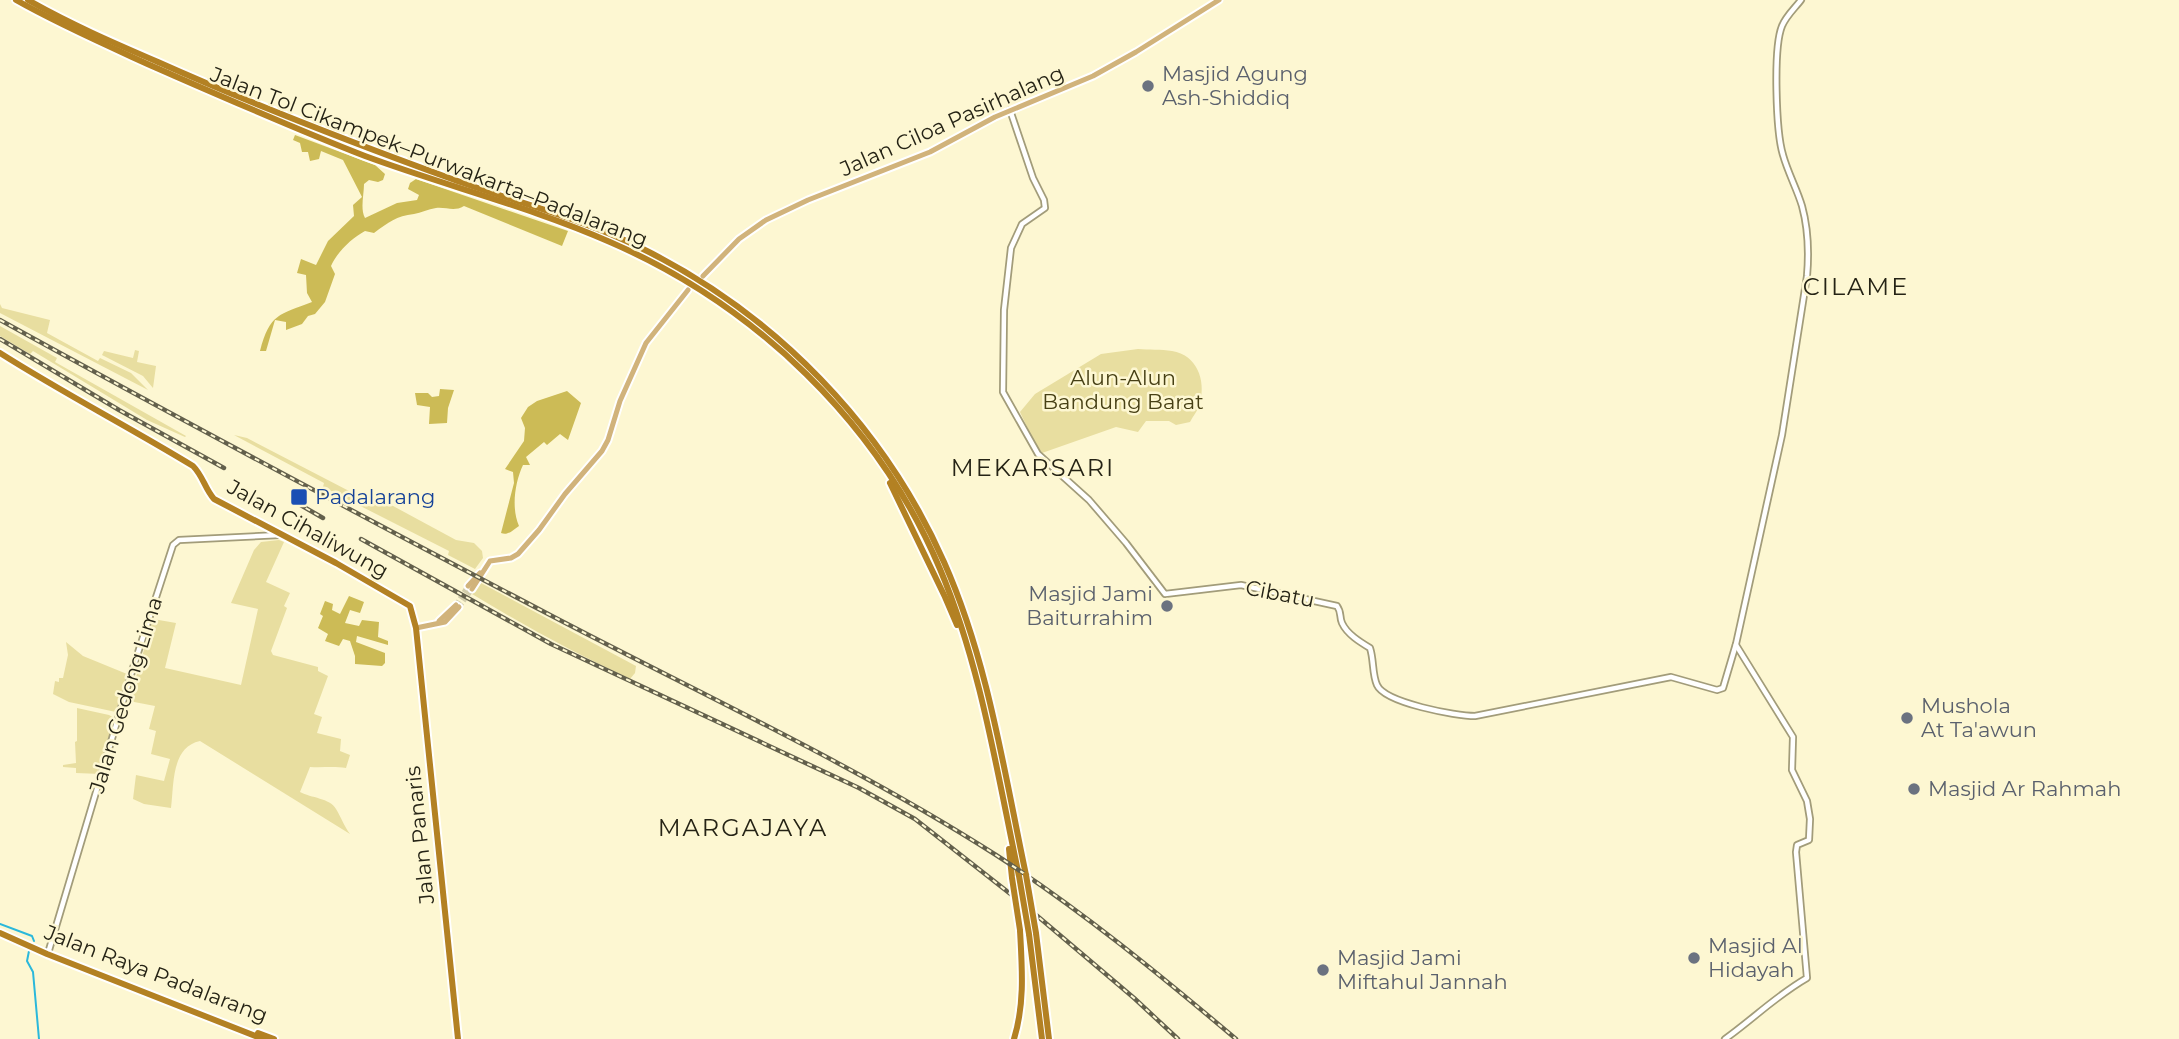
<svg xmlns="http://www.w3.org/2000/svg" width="2179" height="1039" font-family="Montserrat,sans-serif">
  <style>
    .green { fill: #e8dea0 }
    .forest { fill: #ccbb56 }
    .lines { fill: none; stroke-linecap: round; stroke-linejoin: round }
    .stream { stroke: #2bb8db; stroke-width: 2 }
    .primary-tunnel { stroke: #d2cdac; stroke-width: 5; stroke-dasharray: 5 2.5; stroke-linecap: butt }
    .secondary-casing { stroke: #a29c7a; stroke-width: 8 }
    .primary-casing { stroke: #fff; stroke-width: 9 }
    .highway-casing { stroke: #fff; stroke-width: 10 }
    .secondary { stroke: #fff; stroke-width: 4.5 }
    .primary { stroke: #d1b37b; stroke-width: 5 }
    .highway { stroke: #b38123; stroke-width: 6 }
    .rail-casing { stroke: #63604c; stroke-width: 4.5 }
    .rail { stroke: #fdf7d2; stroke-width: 2; stroke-dasharray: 5; stroke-linecap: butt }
    .highway-bridge-casing { stroke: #fff; stroke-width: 10; stroke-linecap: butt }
    .highway-bridge { stroke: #b38123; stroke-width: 6 }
    .worship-dot { fill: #6b7280; stroke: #fdf7d2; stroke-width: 2.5 }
    .transit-dot { fill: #1a4fb4; stroke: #fdf7d2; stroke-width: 2.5 }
    .labels { text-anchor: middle; stroke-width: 5; stroke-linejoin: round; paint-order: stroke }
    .worship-label { font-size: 21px; fill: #5b616d; stroke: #fdf7d2; text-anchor: start }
    .street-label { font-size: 21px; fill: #252315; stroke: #fdf7d2 }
    .park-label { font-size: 21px; fill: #474015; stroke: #fdf7d2 }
    .transit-label { font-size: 21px; fill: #164399; stroke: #fdf7d2; text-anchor: start }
    .quarter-label { font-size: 24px; letter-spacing: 2px; fill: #252315; stroke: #fdf7d2 }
  </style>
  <rect width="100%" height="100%" fill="#fdf7d2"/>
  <!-- green -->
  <g class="green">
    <path d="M0,304L2,308L50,320L47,333L98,361L100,358L131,373L148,390L0,313Z"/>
    <path d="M0,326L57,358L55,362L186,436L185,437L147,420L33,351L30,354L0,336Z"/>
    <path d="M1138,349C1149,350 1161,349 1172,351C1197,355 1206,380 1200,403C1199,409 1193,416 1190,422L1176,425L1169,421H1146L1138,432L1116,427L1042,453L1034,442L1020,412L1035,394L1101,354Z"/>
    <path d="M135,350L139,351L137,362L156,366L153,388L143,376L102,355L104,351L133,358Z"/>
    <path d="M234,435L247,438L378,506L382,500L456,540L474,543L482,551L483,558L475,569L448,555L449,551L323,487L324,483Z"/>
    <path d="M279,540L284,542L266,582L290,593L284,606L287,608L271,651L273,655L318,667V671L328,676L314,714L322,717L317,733L341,739L340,751L350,755L346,768C333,766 322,768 310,767L300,792C311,798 330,798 336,809C341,817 344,826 350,834L200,741C171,747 174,785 171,808L144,804L133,799L136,775L164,781L170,759L151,754L156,731L149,729L155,706L129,701L153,619L176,623L165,668L241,685L258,609L231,603L254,550L261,542Z"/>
    <path d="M481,583L636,666L635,673L630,679C576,654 523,625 472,594Z"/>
    <path d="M66,642L83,656L127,674L116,712L69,702L53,694L55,681L59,682V678H63L68,655Z"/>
    <path d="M77,708L109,715L116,719L101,774L76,773V768L63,767V765L76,763L75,742L77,741Z"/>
  </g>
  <!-- forest -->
  <g class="forest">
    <path d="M295,135L375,165L385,174L383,180L378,182L369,180L364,184C364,195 360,209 365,218L397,203L417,200L419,195L408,189L410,183L416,179L568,231L562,246L464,206C454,212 447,207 436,208C428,209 421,213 414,214C396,216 389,222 374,233L365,231C352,238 337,252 331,266L335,274L325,302L315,314L308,316L302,324L286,330V322L275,320L266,351H260C270,313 279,315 312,302L307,293L306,275L297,273L301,259L316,265L328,241L354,216L353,205L362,197L343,160L321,151L319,159L310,161L308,152H302L300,143L293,140Z"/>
    <path d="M440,389L454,390L448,408L447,423L429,424L430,407L417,405L415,393H428L432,397L439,396Z"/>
    <path d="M567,391L581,403L568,440L560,434L547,445L544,442L526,457L530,465H523C515,482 511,508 519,526C513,530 508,536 501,533L514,483L513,472L505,469L524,441L525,428L521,418L528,407L537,401Z"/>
    <path d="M349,596L364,602L360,613L350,610L345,623L359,626L362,620L379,622L378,637L388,641V645L357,636L356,642L385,653V663L382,666L355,664V656L350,641L343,639L339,646L325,641L328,634L318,628L323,616L320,614L325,601L333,604L332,610L340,614Z"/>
  </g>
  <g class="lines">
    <!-- stream -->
    <g class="stream">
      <path d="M0,924L32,936L34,941"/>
      <path d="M29,951L27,961L33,972L39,1039"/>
    </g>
    <!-- primary-tunnel -->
    <g class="primary-tunnel">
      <path d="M456,605L468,586"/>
      <path d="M459,607L472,589"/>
    </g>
    <!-- secondary casing -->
    <g class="secondary-casing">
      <g id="secondary">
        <path d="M1010,110L1033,178L1044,200L1045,208L1022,224L1011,248L1004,310L1003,392L1038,454L1089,500L1126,543L1165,594L1241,585L1337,606C1342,613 1339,616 1342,623C1347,634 1360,642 1370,648C1374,660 1372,674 1377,685C1385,703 1456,716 1475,716L1671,677L1717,690L1723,688L1736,644L1782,435L1807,276C1809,253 1808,228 1802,206C1797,189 1788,173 1783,155C1776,132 1773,48 1782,26C1786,16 1795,8 1801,0"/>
        <path d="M49,950L133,668L173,545L179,540L280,535"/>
        <path d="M1725,1039C1753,1019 1777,995 1807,978L1796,852L1797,845L1809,840L1810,819L1807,801L1792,770L1793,737L1736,645"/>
      </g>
    </g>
    <!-- primary casing -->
    <g class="primary-casing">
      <g id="primary">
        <path d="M703,276L739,239L766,220L808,200L930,152L995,117L1093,76L1136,52L1219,0"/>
        <path d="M468,586L480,573"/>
        <path d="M472,589L490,561L511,558L518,554L539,530L565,494L602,451L608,440L620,401L646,343L688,290"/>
        <path d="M439,621L456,605"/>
        <path d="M416,628L445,622L459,607"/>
      </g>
    </g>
    <!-- highway casing -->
    <g class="highway-casing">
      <g id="highway">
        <path d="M16,0C60,25 106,45 152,66C223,97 293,128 365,156C446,186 531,207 610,242C755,305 878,422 940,569C981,666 997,773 1019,876"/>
        <path d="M28,0C70,24 114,43 158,62C254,105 353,143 452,179C515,202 581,218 641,248C775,314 884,426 944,562C988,661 1004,771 1026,875"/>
        <path d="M0,353C63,393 129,427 193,466C203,476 205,489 214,499L336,563L410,606L416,628L458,1039"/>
        <path d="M890,483L945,597L957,625"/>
        <path d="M1009,849L1012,878"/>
        <path d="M0,933L47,954L263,1039"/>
        <path d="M1036,933L1049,1039"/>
        <path d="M1029,934L1042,1039"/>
        <path d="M258,1033L274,1039"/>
        <path d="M1014,1039C1025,1003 1022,968 1020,930"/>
      </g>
    </g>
    <!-- secondary -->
    <use href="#secondary" class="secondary"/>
    <!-- primary -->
    <use href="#primary" class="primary"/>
    <!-- highway -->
    <use href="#highway" class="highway"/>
    <!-- rail casing -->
    <g class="rail-casing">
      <g id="rail">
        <path d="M0,320C183,421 367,519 552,616C701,694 855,765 996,855C1081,910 1159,974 1236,1039"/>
        <path d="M0,339L119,410L224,468"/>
        <path d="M297,503L323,518"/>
        <path d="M361,539L551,644L859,788L915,819L1022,903L1134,998L1178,1039"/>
      </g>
    </g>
    <!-- rail -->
    <use href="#rail" class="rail"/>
    <!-- highway-bridge casing -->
    <g class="highway-bridge-casing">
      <g id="highway-bridge">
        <path d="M1026,875L1036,933"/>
        <path d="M1019,876L1029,934"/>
        <path d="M1012,878L1020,930"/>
      </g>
    </g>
    <!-- highway-bridge -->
    <use href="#highway-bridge" class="highway-bridge"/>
  </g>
  <!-- markers -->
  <g class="worship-dot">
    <circle cx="1148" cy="86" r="7"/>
    <circle cx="1167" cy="606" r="7"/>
    <circle cx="1907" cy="718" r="7"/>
    <circle cx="1914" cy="789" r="7"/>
    <circle cx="1694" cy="958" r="7"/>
    <circle cx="1323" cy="970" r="7"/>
  </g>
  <rect class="transit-dot" x="290" y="488" width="18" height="18" rx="3.5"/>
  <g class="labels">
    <!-- worship labels -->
    <g class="worship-label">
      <text x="1162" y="81">Masjid Agung<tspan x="1162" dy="24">Ash-Shiddiq</tspan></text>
      <text x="1153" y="601" text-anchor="end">Masjid Jami<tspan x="1153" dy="24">Baiturrahim</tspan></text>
      <text x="1921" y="713">Mushola<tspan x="1921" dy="24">At Ta'awun</tspan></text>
      <text x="1928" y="796">Masjid Ar Rahmah</text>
      <text x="1708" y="953">Masjid Al<tspan x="1708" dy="24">Hidayah</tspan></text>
      <text x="1337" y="965">Masjid Jami<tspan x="1337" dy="24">Miftahul Jannah</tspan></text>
    </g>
    <!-- street labels -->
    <g class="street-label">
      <text transform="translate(952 121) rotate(-24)" y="7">Jalan Ciloa Pasirhalang</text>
      <text transform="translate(429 157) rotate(21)" y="7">Jalan Tol Cikampek–Purwakarta–Padalarang</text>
      <text transform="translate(308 529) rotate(29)" y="7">Jalan Cihaliwung</text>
      <text transform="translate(1280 594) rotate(11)" y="7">Cibatu</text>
      <text transform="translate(126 695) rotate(-73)" y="7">Jalan Gedong Lima</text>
      <text transform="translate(420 835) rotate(-96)" y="7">Jalan Panaris</text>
      <text transform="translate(156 974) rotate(21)" y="7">Jalan Raya Padalarang</text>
    </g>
    <!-- park labels -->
    <g class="park-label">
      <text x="1123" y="385">Alun-Alun<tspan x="1123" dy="24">Bandung Barat</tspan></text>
    </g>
    <!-- transit labels -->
    <g class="transit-label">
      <text x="315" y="504">Padalarang</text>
    </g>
    <!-- quarter labels -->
    <g class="quarter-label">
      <text x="1856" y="295">CILAME</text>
      <text x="1033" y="476">MEKARSARI</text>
      <text x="743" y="836">MARGAJAYA</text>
    </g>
  </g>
</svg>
